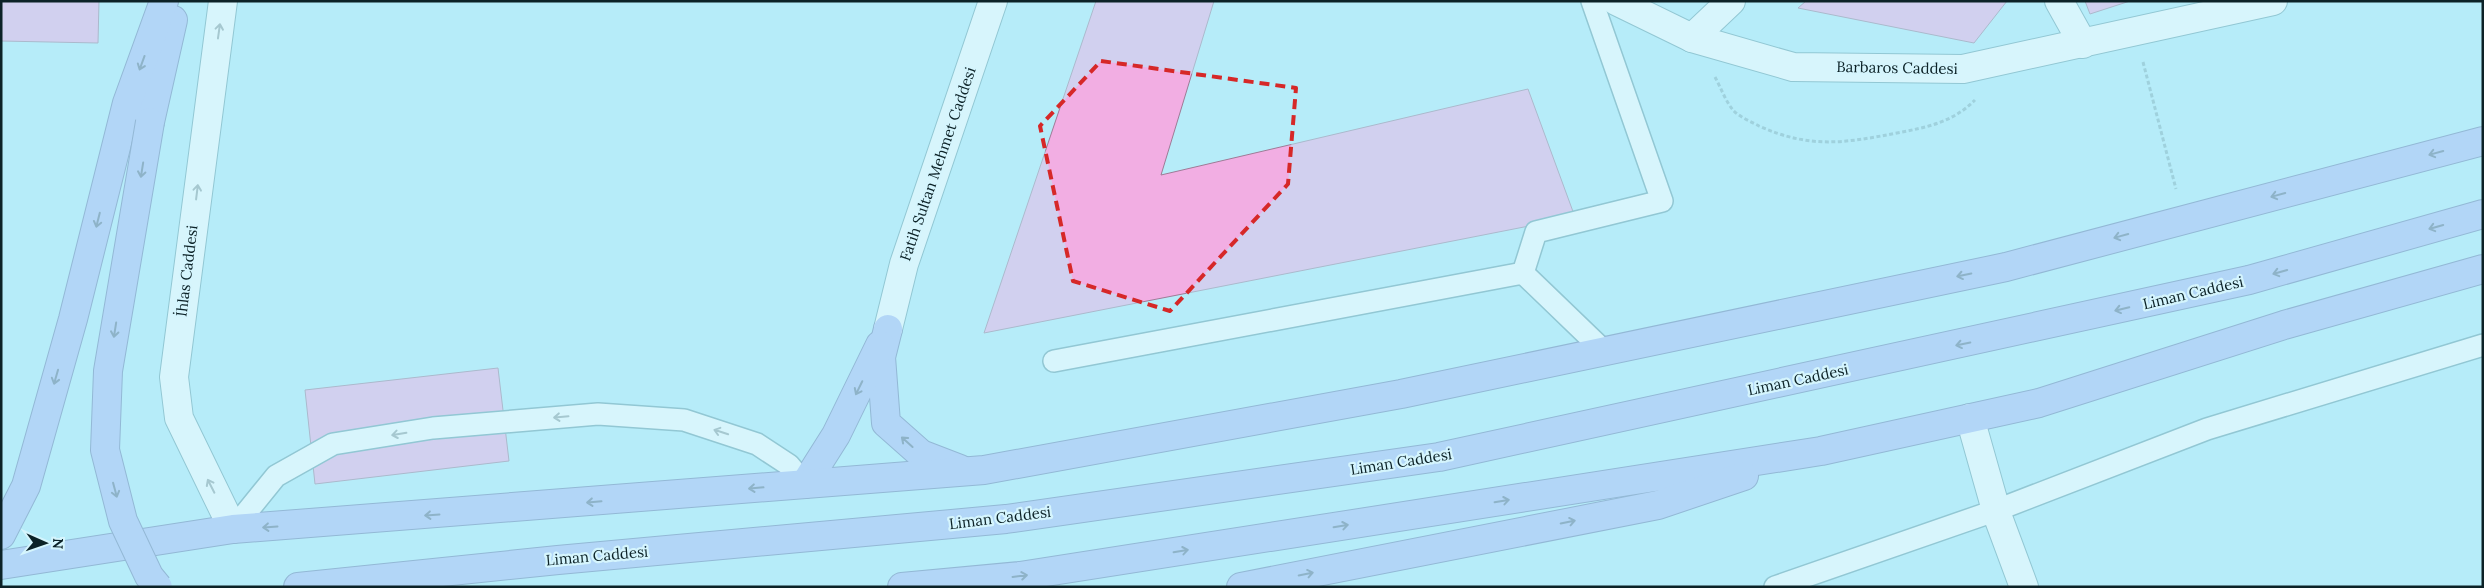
<svg xmlns="http://www.w3.org/2000/svg" width="2484" height="588" font-family="Lora,serif">
  <style>
    .building { fill: #f2aee3; stroke: #9e7b96 }
    .lines { fill: none; stroke-linecap: round; stroke-linejoin: round }
    .service-casing { stroke: #669aa6; stroke-width: 24 }
    .minor-casing { stroke: #669aa6; stroke-width: 30 }
    .secondary-casing { stroke: #669aa6; stroke-width: 30 }
    .trunk-casing { stroke: #6879aa; stroke-width: 30 }
    .path { stroke: #83afba; stroke-width: 3; stroke-dasharray: 4 2.5; stroke-linecap: butt }
    .service { stroke: #fff; stroke-width: 21 }
    .minor { stroke: #fff; stroke-width: 28 }
    .secondary { stroke: #fff; stroke-width: 28 }
    .trunk { stroke: #aebaf3; stroke-width: 28 }
    .trunk-bridge-casing { stroke: #6879aa; stroke-width: 30; stroke-linecap: butt }
    .trunk-bridge { stroke: #aebaf3; stroke-width: 28 }
    .oneway { stroke: #929c9e }
    .oneway2 { stroke: #5d6e8d }
    .marked { fill: none; stroke: #d62828; stroke-width: 4; stroke-dasharray: 10 6; stroke-linejoin: round }
    .labels { text-anchor: middle; stroke-width: 4.5; stroke-linejoin: round; paint-order: stroke }
    .street-label { font-size: 15px; fill: #0c2227; stroke: #d5f5fd }
  </style>
  <rect width="100%" height="100%" fill="#b6ecf9"/>
  <!-- building -->
  <g class="building">
    <path d="M1,1H99L98,43L1,41Z"/>
    <path d="M1096,1H1214L1161,175L1528,89L1575,217L984,333Z"/>
    <path d="M1806,1H2007L1974,43L1798,8Z"/>
    <path d="M2085,1H2130L2090,14Z"/>
    <path d="M498,368L509,461L315,484L305,390Z"/>
  </g>
  <g class="lines">
    <!-- service casing -->
    <g class="service-casing">
      <g id="service">
        <path d="M1523,273L1536,232L1662,201L1592,1"/>
        <path d="M1054,361L1523,273L1604,351"/>
        <path d="M233,529L276,476L333,444L433,428L598,414L684,420L757,444L789,465L805,484"/>
        <path d="M1775,587L1997,510L2207,429L2483,345"/>
      </g>
    </g>
    <!-- minor casing -->
    <g class="minor-casing">
      <g id="minor">
        <path d="M1616,1L1692,38L1793,67L1963,69L2273,1"/>
        <path d="M2059,1L2083,44"/>
        <path d="M1692,38L1731,1"/>
        <path d="M1970,418L1998,517L2024,587"/>
      </g>
    </g>
    <!-- secondary casing -->
    <g class="secondary-casing">
      <g id="secondary">
        <path d="M223,1L174,377L179,418L233,529"/>
        <path d="M888,329L904,264L993,1"/>
      </g>
    </g>
    <!-- trunk casing -->
    <g class="trunk-casing">
      <g id="trunk">
        <path d="M150,122L173,20"/>
        <path d="M888,329L881,357L886,423L921,454L960,469"/>
        <path d="M805,484L836,435L880,345"/>
        <path d="M1,535L26,486L73,319L127,103L164,1"/>
        <path d="M1,565L233,529L984,470L1401,394L2006,267L2483,141"/>
        <path d="M298,587L558,560L1006,519L1439,457L2249,280L2483,214"/>
        <path d="M902,587L1020,576L1821,451L2039,403L2284,325L2483,269"/>
        <path d="M1241,587L1658,505L1744,476"/>
      </g>
    </g>
    <!-- path -->
    <g class="path">
      <path d="M2143,62L2176,189"/>
      <path d="M1715,77C1721,88 1726,102 1733,110C1739,117 1752,122 1759,126C1810,149 1845,143 1897,133C1927,127 1952,123 1975,100"/>
    </g>
    <!-- service -->
    <use href="#service" class="service"/>
    <!-- minor -->
    <use href="#minor" class="minor"/>
    <!-- secondary -->
    <use href="#secondary" class="secondary"/>
    <!-- trunk -->
    <use href="#trunk" class="trunk"/>
    <!-- trunk-bridge casing -->
    <g class="trunk-bridge-casing">
      <path id="trunk-bridge" d="M150,122L108,371L105,450L123,521L149,576L158,587"/>
    </g>
    <!-- trunk-bridge -->
    <use href="#trunk-bridge" class="trunk-bridge"/>
  </g>
  <!-- one-way arrows -->
  <defs><path id="oneway-shaft" d="M-6 0H5M1.5-3L5.5 0L1.5 3" fill="none" stroke-width="1.6" stroke-linecap="round" stroke-linejoin="round" transform="scale(1.25)"/></defs>
  <g class="oneway">
    <use href="#oneway-shaft" transform="translate(219 31) rotate(-82)"/>
    <use href="#oneway-shaft" transform="translate(197 192) rotate(-83)"/>
    <use href="#oneway-shaft" transform="translate(561 417) rotate(175)"/>
    <use href="#oneway-shaft" transform="translate(721 432) rotate(-162)"/>
    <use href="#oneway-shaft" transform="translate(399 434) rotate(171)"/>
    <use href="#oneway-shaft" transform="translate(211 486) rotate(-117)"/>
  </g>
  <g class="oneway2">
    <use href="#oneway-shaft" transform="translate(142 63) rotate(110)"/>
    <use href="#oneway-shaft" transform="translate(2436 153) rotate(165)"/>
    <use href="#oneway-shaft" transform="translate(142 170) rotate(99)"/>
    <use href="#oneway-shaft" transform="translate(2278 195) rotate(165)"/>
    <use href="#oneway-shaft" transform="translate(98 220) rotate(104)"/>
    <use href="#oneway-shaft" transform="translate(2436 227) rotate(164)"/>
    <use href="#oneway-shaft" transform="translate(2121 236) rotate(165)"/>
    <use href="#oneway-shaft" transform="translate(2280 272) rotate(164)"/>
    <use href="#oneway-shaft" transform="translate(1964 275) rotate(168)"/>
    <use href="#oneway-shaft" transform="translate(2122 309) rotate(167)"/>
    <use href="#oneway-shaft" transform="translate(115 330) rotate(99)"/>
    <use href="#oneway-shaft" transform="translate(1963 344) rotate(168)"/>
    <use href="#oneway-shaft" transform="translate(56 377) rotate(106)"/>
    <use href="#oneway-shaft" transform="translate(859 388) rotate(116)"/>
    <use href="#oneway-shaft" transform="translate(907 442) rotate(-138)"/>
    <use href="#oneway-shaft" transform="translate(756 488) rotate(175)"/>
    <use href="#oneway-shaft" transform="translate(115 490) rotate(75)"/>
    <use href="#oneway-shaft" transform="translate(1502 501) rotate(-9)"/>
    <use href="#oneway-shaft" transform="translate(594 502) rotate(175)"/>
    <use href="#oneway-shaft" transform="translate(432 515) rotate(176)"/>
    <use href="#oneway-shaft" transform="translate(1568 522) rotate(-11)"/>
    <use href="#oneway-shaft" transform="translate(1341 526) rotate(-9)"/>
    <use href="#oneway-shaft" transform="translate(270 527) rotate(176)"/>
    <use href="#oneway-shaft" transform="translate(1181 551) rotate(-9)"/>
    <use href="#oneway-shaft" transform="translate(1306 574) rotate(-11)"/>
    <use href="#oneway-shaft" transform="translate(1020 576) rotate(-7)"/>
  </g>
  <!-- marked area -->
  <path d="M0 0H2484V588H0ZM1101,61L1296,88L1288,184L1170,311L1073,281L1040,126Z" fill="#b6ecf9" fill-opacity=".55" fill-rule="evenodd"/>
  <path class="marked" d="M1101,61L1296,88L1288,184L1170,311L1073,281L1040,126Z"/>
  <g class="labels">
    <!-- street labels -->
    <g class="street-label">
      <text transform="translate(1897 68) rotate(1)" y="5">Barbaros Caddesi</text>
      <text transform="translate(938 164) rotate(-71)" y="5">Fatih Sultan Mehmet Caddesi</text>
      <text transform="translate(187 271) rotate(-83)" y="5">İhlas Caddesi</text>
      <text transform="translate(2193 293) rotate(-13)" y="5">Liman Caddesi</text>
      <text transform="translate(1798 380) rotate(-12)" y="5">Liman Caddesi</text>
      <text transform="translate(1401 462) rotate(-9)" y="5">Liman Caddesi</text>
      <text transform="translate(1000 518) rotate(-7)" y="5">Liman Caddesi</text>
      <text transform="translate(597 556) rotate(-5)" y="5">Liman Caddesi</text>
    </g>
  </g>
  <!-- border -->
  <rect width="2484" height="588" fill="none" stroke="#0c2227" stroke-width="5"/>
  <!-- north arrow -->
  <g transform="translate(45 543) rotate(92)" stroke="#d5f5fd" stroke-width="4" paint-order="stroke">
  <path d="M0-4L9 19L0 12L-9 19Z" fill="#0c2227"/>
  <text y="-8" font-size="14" font-weight="bold" text-anchor="middle" fill="#0c2227">N</text>
  </g>
</svg>
